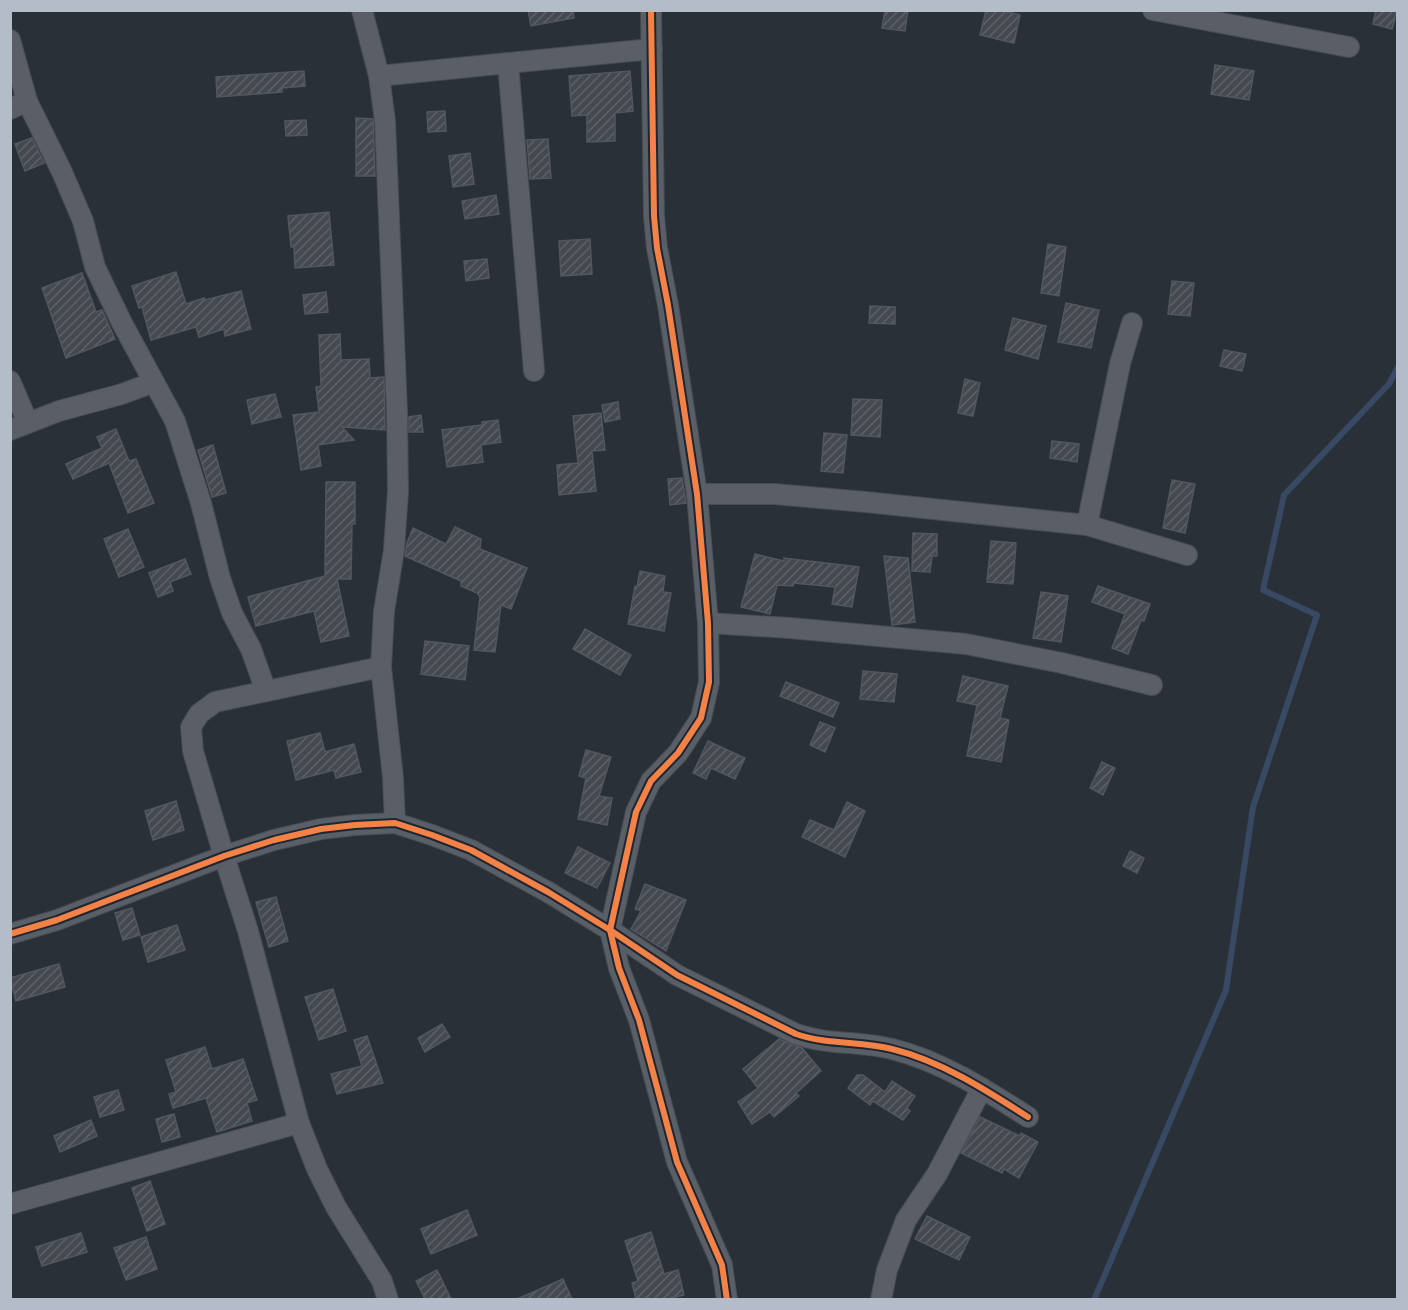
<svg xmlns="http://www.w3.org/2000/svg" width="1408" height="1310" font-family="Helvetica,sans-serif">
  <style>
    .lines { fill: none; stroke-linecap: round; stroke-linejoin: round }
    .stream { stroke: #384963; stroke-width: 6 }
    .building { fill: url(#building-hatch); stroke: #52575f; stroke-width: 1.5 }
    .minor-casing { stroke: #484c53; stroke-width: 22 }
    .minor { stroke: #5a5e66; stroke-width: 20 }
    .cycleway-casing { stroke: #1d2633; stroke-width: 10 }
    .cycleway { stroke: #f48246; stroke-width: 6 }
  </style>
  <defs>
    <pattern id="building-hatch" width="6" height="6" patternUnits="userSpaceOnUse" patternTransform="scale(1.5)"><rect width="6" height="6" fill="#444950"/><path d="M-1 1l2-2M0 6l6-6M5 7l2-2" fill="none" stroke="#5d6168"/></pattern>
  </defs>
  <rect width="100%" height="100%" fill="#2a3038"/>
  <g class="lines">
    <!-- stream -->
    <path class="stream" d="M1094,1300L1226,990L1253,807L1317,615L1263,590L1284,495L1389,384L1398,367"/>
  </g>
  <!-- building -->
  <g class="building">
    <path d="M528,10H573L574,18L531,26Z"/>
    <path d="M885,10H908L905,31L882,28Z"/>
    <path d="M986,10H1000L1020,15L1014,43L980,35Z"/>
    <path d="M1376,10H1397L1392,29L1373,24Z"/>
    <path d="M1215,65L1254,71L1249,100L1211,94Z"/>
    <path d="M304,71L305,86L282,88V92L217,97L216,77Z"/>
    <path d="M630,71L633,111L615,113V141L587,142V115L572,116L569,76Z"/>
    <path d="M445,111L446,131L428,132L427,112Z"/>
    <path d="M356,118L373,119L375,176H356Z"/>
    <path d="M306,120L307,135L286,136L285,121Z"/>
    <path d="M32,138L44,163L25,171L15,144Z"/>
    <path d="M548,139L551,178L530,179L527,140Z"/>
    <path d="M470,153L474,184L453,187L449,156Z"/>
    <path d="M496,195L499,214L465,219L462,201Z"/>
    <path d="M329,212L334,265L295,268L294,247H291L288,216Z"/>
    <path d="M590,239L592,274L561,276L559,241Z"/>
    <path d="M1048,244L1066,247L1059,296L1041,293Z"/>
    <path d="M487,259L489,278L466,281L464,261Z"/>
    <path d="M176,272L186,304L204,298L205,300L241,291L251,329L225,336L224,329L199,337L196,327L151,340L142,307L139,308L132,286Z"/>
    <path d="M82,273L96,312L102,310L115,339L66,358L42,288Z"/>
    <path d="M1172,281L1194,283L1190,316L1168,314Z"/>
    <path d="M326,292L328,312L305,314L303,295Z"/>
    <path d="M1066,303L1099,310L1091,348L1058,342Z"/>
    <path d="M870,306L895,307V324L869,323Z"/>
    <path d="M1013,318L1046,326L1038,359L1005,350Z"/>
    <path d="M340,334L341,360L369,359L370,378L384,377L385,430L342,427L354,440L318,445L321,466L301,470L293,415L319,412L316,387L321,386L319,335Z"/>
    <path d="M1224,350L1246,354L1242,371L1220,366Z"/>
    <path d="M965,379L980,383L973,416L958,413Z"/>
    <path d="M275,394L281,417L252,424L247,400Z"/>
    <path d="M853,399L882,400L880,437L851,435Z"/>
    <path d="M618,402L620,419L605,422L602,405Z"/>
    <path d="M601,413L605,450L592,451L596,491L559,495L557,465L578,463L573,416Z"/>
    <path d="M421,415L423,432H409V417Z"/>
    <path d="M498,420L501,442L481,445L483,462L447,467L442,430L482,425V422Z"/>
    <path d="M116,429L129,461L136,459L154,503L128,513L109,463L73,479L66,464L102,448L97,437Z"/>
    <path d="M824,433L847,435L843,473L821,471Z"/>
    <path d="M1052,441L1079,444L1077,462L1050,458Z"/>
    <path d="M213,445L226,493L212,497L198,450Z"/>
    <path d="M682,478L686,503L670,505L668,479Z"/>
    <path d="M1172,480L1195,484L1185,533L1163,528Z"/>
    <path d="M326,482H355V524H352L351,579H337L349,636L321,642L314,611L256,626L248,597L325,576Z"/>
    <path d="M455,527L481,539L480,549L527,568L511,609L501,605L495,652L474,650L480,597L477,593L461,586V581L405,556L407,543L413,528L446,544Z"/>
    <path d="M128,529L144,567L119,577L104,539Z"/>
    <path d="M913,533L937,534V556H932L930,572L912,571Z"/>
    <path d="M991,541L1016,543L1013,584L987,582Z"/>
    <path d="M755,554L784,561V558L859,567L852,607L832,604L835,587L794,583L793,586L777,585L770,614L741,607Z"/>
    <path d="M884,556L908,558L915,622L892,625Z"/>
    <path d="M185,559L191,574L170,582L173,591L158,597L149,573Z"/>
    <path d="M640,571L665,576L663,592L671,593L664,631L628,624L635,586L637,587Z"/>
    <path d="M1098,586L1150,604L1144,621L1141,620L1128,654L1112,648L1125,614L1092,602Z"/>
    <path d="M1041,592L1068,596L1061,642L1033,638Z"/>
    <path d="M585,629L631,655L620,675L573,649Z"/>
    <path d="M425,641L469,646L465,680L421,674Z"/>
    <path d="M863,671L897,674L894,702L860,699Z"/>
    <path d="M963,676L1008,686L1000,718L1009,720L1001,762L967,756L977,705L957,701Z"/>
    <path d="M786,682L839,703L833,717L780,696Z"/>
    <path d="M820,722L835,728L825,752L810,745Z"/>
    <path d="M320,733L325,752L354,744L361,772L336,778L334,770L296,780L287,741Z"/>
    <path d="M708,741L745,758L735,779L711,768L706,779L693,773Z"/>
    <path d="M586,750L611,757L599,796L612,798L607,825L578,819L586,778L579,776Z"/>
    <path d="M1102,762L1115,768L1103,795L1090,788Z"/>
    <path d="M176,801L184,830L153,840L145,811Z"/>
    <path d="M847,802L865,811L845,857L802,837L810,820L834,830Z"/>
    <path d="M578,847L610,863L597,888L565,873Z"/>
    <path d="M1130,851L1144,858L1137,873L1123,866Z"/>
    <path d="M645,884L686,900L666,951L631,929L641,911L635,909Z"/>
    <path d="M276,897L288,941L269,947L256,902Z"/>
    <path d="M132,908L140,935L123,940L115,913Z"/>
    <path d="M177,925L185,950L148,962L141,937Z"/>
    <path d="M59,964L65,987L16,1001L10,978Z"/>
    <path d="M333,989L346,1031L319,1040L305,997Z"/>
    <path d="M442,1024L450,1037L425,1052L418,1038Z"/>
    <path d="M367,1036L383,1083L337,1094L331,1074L362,1066L354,1040Z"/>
    <path d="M779,1039L802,1048L821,1071L796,1093L799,1096L774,1117L770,1112L752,1124L738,1102L758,1088L743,1069Z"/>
    <path d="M205,1047L212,1069L243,1059L257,1100L247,1103L252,1121L217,1132L206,1098L173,1108L169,1094L176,1092L166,1060Z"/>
    <path d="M857,1075H863L885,1092L892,1081L915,1096L907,1108L910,1111L903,1120L873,1101L870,1105L848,1088Z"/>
    <path d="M118,1090L124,1110L100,1117L94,1097Z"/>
    <path d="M174,1114L180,1137L162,1142L156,1119Z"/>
    <path d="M980,1117L1020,1136L1021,1133L1038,1142L1019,1178L1004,1169L1002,1173L961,1153Z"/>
    <path d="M91,1120L97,1136L60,1152L54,1136Z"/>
    <path d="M150,1181L165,1224L147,1231L132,1188Z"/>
    <path d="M467,1210L477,1235L431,1254L421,1229Z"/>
    <path d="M927,1216L970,1237L959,1260L915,1239Z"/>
    <path d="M651,1232L664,1274L678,1270L684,1295L667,1299H636L632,1283L638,1281L625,1241Z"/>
    <path d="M81,1233L87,1252L42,1266L36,1247Z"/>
    <path d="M146,1237L157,1269L126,1280L114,1248Z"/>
    <path d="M437,1270L451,1299H425L416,1281Z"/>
    <path d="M563,1279L572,1299H517Z"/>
  </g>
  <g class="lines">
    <!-- minor casing -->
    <g class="minor-casing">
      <g id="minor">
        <path d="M362,10L379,76L385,121L397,412L398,491L394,550L384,611L381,667L393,778L395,823"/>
        <path d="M651,10L654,216L657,248L668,305L697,494L708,623L709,682L701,718L678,753L651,781L636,812L610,930L619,968L639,1020L677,1162L722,1265L727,1300"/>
        <path d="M1153,10L1349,47"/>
        <path d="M10,40L27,101L10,109"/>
        <path d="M508,63L652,49"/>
        <path d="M379,76L508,63L534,371"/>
        <path d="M27,101L62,172L83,221L95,267L122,323L175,421L201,503L220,578L232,613L251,649L266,691"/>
        <path d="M10,381L28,423"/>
        <path d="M10,430L59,411L122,394L154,382"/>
        <path d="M697,494H774L866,502L1087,525L1187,555"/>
        <path d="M1087,525L1120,364L1132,323"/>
        <path d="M708,623L790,628L966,644L1062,663L1152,685"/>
        <path d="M381,667L215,702L199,714L191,727L193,751L224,856L248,931L299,1123L317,1169L336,1207L382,1281L388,1300"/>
        <path d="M10,934L57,920L224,856L274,840L321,829L355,825L395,823L432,835L471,850L548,892L610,930L677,975L796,1034C828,1045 860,1041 892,1049C941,1061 986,1090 1028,1117"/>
        <path d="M10,1204L299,1123"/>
        <path d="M881,1300L887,1270L906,1220L937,1174L982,1088"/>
      </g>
    </g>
    <!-- minor -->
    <use href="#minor" class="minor"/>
    <!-- cycleway casing -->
    <g class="cycleway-casing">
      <g id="cycleway">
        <path d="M651,10L654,216L657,248L668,305L697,494L708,623L709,682L701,718L678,753L651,781L636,812L610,930L619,968L639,1020L677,1162L722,1265L727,1300"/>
        <path d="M10,934L57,920L224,856L274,840L321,829L355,825L395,823L432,835L471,850L548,892L610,930L677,975L796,1034C828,1045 860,1041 892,1049C941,1061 986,1090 1028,1117"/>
      </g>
    </g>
    <!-- cycleway -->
    <use href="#cycleway" class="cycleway"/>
  </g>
  <!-- border -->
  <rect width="1408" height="1310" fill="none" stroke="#b4bcc9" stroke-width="24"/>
</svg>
